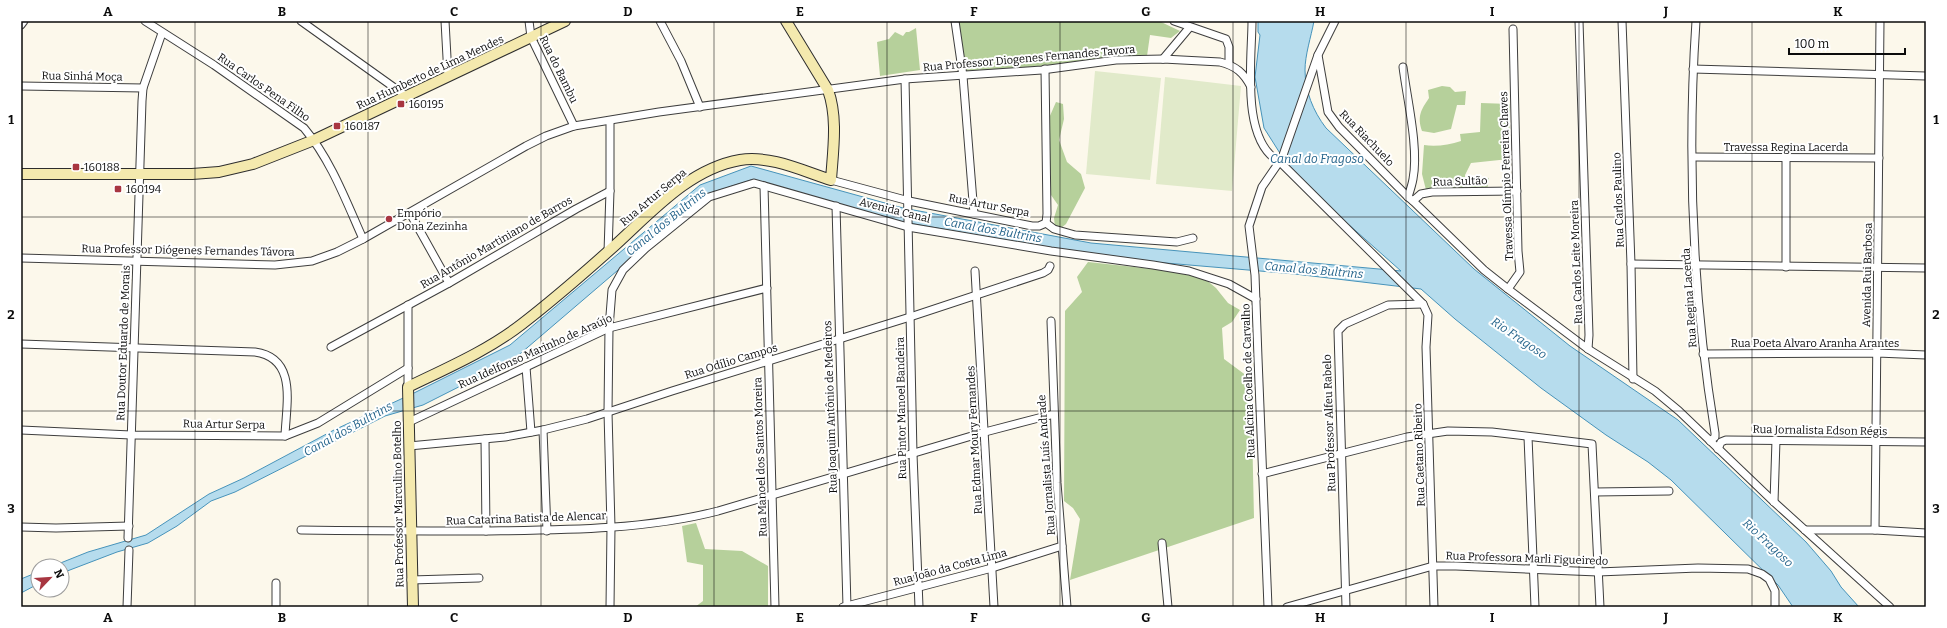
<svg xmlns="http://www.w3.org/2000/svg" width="1947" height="628" font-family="Bitter,serif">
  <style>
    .forest { fill: #b6d09b }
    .pitch { fill: #e1eaca }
    .water { fill: #b6dced; stroke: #4793ba }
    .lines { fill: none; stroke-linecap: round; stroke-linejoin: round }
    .street-casing { stroke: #3e3e3e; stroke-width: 9 }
    .secondary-casing { stroke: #2d2d2d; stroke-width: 12 }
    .street { stroke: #fff; stroke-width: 7 }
    .secondary { stroke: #f4e9ae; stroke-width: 10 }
    .grid { fill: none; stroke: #0b0b0b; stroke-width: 1; stroke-opacity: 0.55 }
    .poi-dot { fill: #a83641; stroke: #fff; stroke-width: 1.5 }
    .labels { text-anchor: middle; stroke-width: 4; stroke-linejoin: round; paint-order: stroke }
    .street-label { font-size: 11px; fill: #0b0b0b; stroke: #fff }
    .poi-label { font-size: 11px; fill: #0b0b0b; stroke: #fff; text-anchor: start }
    .water-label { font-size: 12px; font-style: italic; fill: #25648b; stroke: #fff }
    .neatline { fill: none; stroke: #0b0b0b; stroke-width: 1.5 }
    .grid-label { font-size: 13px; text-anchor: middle; font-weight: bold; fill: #0b0b0b }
  </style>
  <rect width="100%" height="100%" fill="#fcf8eb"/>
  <!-- forest -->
  <g class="forest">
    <path d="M956,21H1159L1180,31L1171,38L1150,35L1147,56L1042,70L963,76Z"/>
    <path d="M916,28L920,70L880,76L877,42L889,39L895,32L903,36L906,32H909Z"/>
    <path d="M1442,86L1450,87L1455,92L1466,91L1465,105H1457L1451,129L1434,133L1422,131C1417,116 1421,110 1429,98L1428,90Z"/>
    <path d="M1056,102L1063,104L1064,119L1059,140L1067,162L1081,174L1085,188L1066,224L1061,228L1055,227L1054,218L1058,205L1051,195V175L1046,151V125Z"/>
    <path d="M1481,103L1510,104L1509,159L1471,163L1465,175V181H1476L1479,177L1489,178L1487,191L1426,190L1422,174L1424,145C1435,147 1449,145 1461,141L1460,134L1480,132Z"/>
    <path d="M1088,262L1199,274L1216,288L1228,303L1240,310L1232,322L1222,328L1224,359L1251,379L1254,518L1070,580L1080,519L1073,508L1064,501L1065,311L1082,292L1077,277Z"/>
    <path d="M696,523L705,549L742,551L768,566V607H695L703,601V565L687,562L682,526Z"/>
  </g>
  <!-- pitch -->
  <g class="pitch">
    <path d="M1095,71L1161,78L1150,180L1086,174Z"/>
    <path d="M1165,77L1241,86L1232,191L1156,184Z"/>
  </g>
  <!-- water -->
  <g class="water">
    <path d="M1258,21H1314C1311,37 1305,55 1305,70C1305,91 1313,111 1326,128L1474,269L1570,346L1678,420L1806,542L1831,571L1841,587L1859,607H1793L1778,585L1671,480L1648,462L1606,435L1541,388L1455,319L1421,289L1295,274L1107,258L903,222L751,180L707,194L514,359L423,405L385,416L235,492L211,501L177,526L148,543L117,552L62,573V566H53L88,552L146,535L209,494L244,478L334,430L414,393L510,345L700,185L751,166L903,208L1091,243L1401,271L1295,177L1264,128L1255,77L1260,35L1258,32Z"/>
    <path d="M38,572V584L21,593V579Z"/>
  </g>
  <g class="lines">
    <!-- street casing -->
    <g class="street-casing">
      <g id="street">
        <path d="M145,21L214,65L304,128C331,160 346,201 363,239"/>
        <path d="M301,21L406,96"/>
        <path d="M445,21L448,76"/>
        <path d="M529,21L531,37L574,126"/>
        <path d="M660,21L681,61L700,107"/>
        <path d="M955,21L963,76L974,214"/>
        <path d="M1174,21L1226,39L1229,47V64"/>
        <path d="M1252,21C1252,59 1240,141 1280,162L1423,304L1428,315L1426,347L1434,607"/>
        <path d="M1335,21L1318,55L1328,112L1339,127L1408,197L1413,201L1421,194L1432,192L1517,191"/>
        <path d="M1579,21L1589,335L1588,349"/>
        <path d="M1622,21L1631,264L1633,379"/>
        <path d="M1696,21C1687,156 1693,299 1715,433V437L1710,441"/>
        <path d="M21,25L24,21"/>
        <path d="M1163,59L1189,28"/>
        <path d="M1403,67C1407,99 1419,148 1413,179C1412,185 1410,191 1408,197"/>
        <path d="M1045,69L1047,214L1046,223"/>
        <path d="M1693,69L1926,76"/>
        <path d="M905,79L913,454L919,607"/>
        <path d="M21,86L143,88"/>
        <path d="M1693,157L1879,158"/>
        <path d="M1786,158V267"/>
        <path d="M831,180L909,201L1032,226H1039L1046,223"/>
        <path d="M764,186L775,607"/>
        <path d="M1413,201L1484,270L1508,289L1588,349L1655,391L1679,411L1774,502L1890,607"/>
        <path d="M836,206L847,607"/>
        <path d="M410,213L449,283"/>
        <path d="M1046,223L1054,229L1075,235L1177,242L1193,238"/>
        <path d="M608,252L610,191V121"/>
        <path d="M21,258L275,265L312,261L337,252L363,239L526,146L546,136L574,126L659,112L905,79L1042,70L1116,60L1163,59L1220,62C1236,66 1244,73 1251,87"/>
        <path d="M1631,264L1926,268"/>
        <path d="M975,271L994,607"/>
        <path d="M1508,289L1520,272L1518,251L1513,29"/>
        <path d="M1051,321L1057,483L1067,607"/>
        <path d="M21,344L255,352C298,358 286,405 285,436"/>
        <path d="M331,347L449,283L576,209L610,191"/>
        <path d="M1703,354L1877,353L1926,355"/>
        <path d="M526,367L531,432"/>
        <path d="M408,387V305"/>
        <path d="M409,422L609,328L767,288"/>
        <path d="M21,430L131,435L285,436L318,423L408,368"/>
        <path d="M543,430L547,531"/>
        <path d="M1528,437L1535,607"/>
        <path d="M485,439L486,531"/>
        <path d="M409,446L505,437L543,430L587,419L672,391L910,317L1043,273L1048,270L1050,266"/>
        <path d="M1718,449L1721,442L1726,440L1926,442"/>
        <path d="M1262,474L1407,437L1448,431L1492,432L1592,444L1600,607"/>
        <path d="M1595,492L1669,491"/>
        <path d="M1774,502L1776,440"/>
        <path d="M21,527L56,528L129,526"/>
        <path d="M301,530C364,531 426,531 489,531C565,530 644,530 718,511L985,432L1054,414"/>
        <path d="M1805,530H1875L1926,533"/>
        <path d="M1875,530L1880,21"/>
        <path d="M128,538L142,101L143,88L162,33"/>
        <path d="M1162,543L1168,607"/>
        <path d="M411,580L479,578"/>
        <path d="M127,607L129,550"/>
        <path d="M276,607V583"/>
        <path d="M610,607L611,527L608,412L609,328L612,290L623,270L646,248L709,197L754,183L908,227L1051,251L1153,265L1189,271L1229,284L1256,299"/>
        <path d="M843,607L992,568L1062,546"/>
        <path d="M1268,607L1258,358L1255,275L1249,226L1262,187L1282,158L1318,55"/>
        <path d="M1287,607L1433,566H1456L1598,572L1698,568L1748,569L1762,574L1769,579L1775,591V607"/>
        <path d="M1346,607L1338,331L1345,324L1388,305L1423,304"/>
      </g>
    </g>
    <!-- secondary casing -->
    <g class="secondary-casing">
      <g id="secondary">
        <path d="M21,174H192L219,172L253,164L314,140L565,21"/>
        <path d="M413,607L408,387C447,368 487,351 522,324C553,300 583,274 612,248C650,214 688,169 740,160C770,155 803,171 831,180C833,150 838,118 828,90L786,21"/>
      </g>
    </g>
    <!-- street -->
    <use href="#street" class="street"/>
    <!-- secondary -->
    <use href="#secondary" class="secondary"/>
  </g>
  <!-- grid -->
  <path class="grid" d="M195,21V607M368,21V607M541,21V607M714,21V607M887,21V607M1060,21V607M1233,21V607M1406,21V607M1579,21V607M1752,21V607M21,217H1926M21,411H1926"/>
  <!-- markers -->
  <g class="poi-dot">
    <rect x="397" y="100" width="8" height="8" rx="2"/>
    <rect x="333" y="122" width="8" height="8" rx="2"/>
    <rect x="72" y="163" width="8" height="8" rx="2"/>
    <rect x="114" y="185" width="8" height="8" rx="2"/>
    <circle cx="389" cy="219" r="4"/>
  </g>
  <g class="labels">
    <!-- street labels -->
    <g class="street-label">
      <text transform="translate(1029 58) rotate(-5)" y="4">Rua Professor Diogenes Fernandes Tavora</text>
      <text transform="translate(559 69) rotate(64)" y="4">Rua do Bambu</text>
      <text transform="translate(430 72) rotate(-25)" y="4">Rua Humberto de Lima Mendes</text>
      <text transform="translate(82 76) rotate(1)" y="4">Rua Sinhá Moça</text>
      <text transform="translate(264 87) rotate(35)" y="4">Rua Carlos Pena Filho</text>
      <text transform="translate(1367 138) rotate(46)" y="4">Rua Riachuelo</text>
      <text x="1786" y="151">Travessa Regina Lacerda</text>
      <text transform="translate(1506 176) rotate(-92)" y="4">Travessa Olímpio Ferreira Chaves</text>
      <text transform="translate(1460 181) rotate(-2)" y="4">Rua Sultão</text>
      <text transform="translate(653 197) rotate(-40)" y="4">Rua Artur Serpa</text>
      <text transform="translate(1618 200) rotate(-92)" y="4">Rua Carlos Paulino</text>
      <text transform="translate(989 205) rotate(11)" y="4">Rua Artur Serpa</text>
      <text transform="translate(895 210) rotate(14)" y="4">Avenida Canal</text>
      <text transform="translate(496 242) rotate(-30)" y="4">Rua Antônio Martiniano de Barros</text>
      <text transform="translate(188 250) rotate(1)" y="4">Rua Professor Diógenes Fernandes Távora</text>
      <text transform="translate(1576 262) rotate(-92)" y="4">Rua Carlos Leite Moreira</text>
      <text transform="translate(1867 275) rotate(-89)" y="4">Avenida Rui Barbosa</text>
      <text transform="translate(1689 298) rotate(-94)" y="4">Rua Regina Lacerda</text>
      <text transform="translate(123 343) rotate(-88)" y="4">Rua Doutor Eduardo de Morais</text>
      <text x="1815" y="347">Rua Poeta Alvaro Aranha Arantes</text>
      <text transform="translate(535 351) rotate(-24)" y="4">Rua Idelfonso Marinho de Araújo</text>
      <text transform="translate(731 361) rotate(-17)" y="4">Rua Odílio Campos</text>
      <text transform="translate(1248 381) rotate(-92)" y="4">Rua Alcina Coelho de Carvalho</text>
      <text transform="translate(830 407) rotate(-92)" y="4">Rua Joaquim Antônio de Medeiros</text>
      <text transform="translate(901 408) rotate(-91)" y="4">Rua Pintor Manoel Bandeira</text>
      <text transform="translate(1329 423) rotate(-92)" y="4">Rua Professor Alfeu Rabelo</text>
      <text transform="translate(224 424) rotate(1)" y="4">Rua Artur Serpa</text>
      <text transform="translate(1820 430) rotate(1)" y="4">Rua Jornalista Edson Régis</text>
      <text transform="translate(974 440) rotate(-93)" y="4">Rua Edmar Moury Fernandes</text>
      <text transform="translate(1419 455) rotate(-92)" y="4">Rua Caetano Ribeiro</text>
      <text transform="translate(760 457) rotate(-92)" y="4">Rua Manoel dos Santos Moreira</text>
      <text transform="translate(1046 465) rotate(-94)" y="4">Rua Jornalista Luís Andrade</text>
      <text transform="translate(398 504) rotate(-91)" y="4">Rua Professor Marculino Botelho</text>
      <text transform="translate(526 518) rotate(-2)" y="4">Rua Catarina Batista de Alencar</text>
      <text transform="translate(1527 558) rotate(2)" y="4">Rua Professora Marli Figueiredo</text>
      <text transform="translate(950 567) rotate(-15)" y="4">Rua João da Costa Lima</text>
    </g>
    <!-- poi labels -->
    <g class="poi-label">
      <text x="409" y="108">160195</text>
      <text x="345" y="130">160187</text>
      <text x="84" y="171">160188</text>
      <text x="126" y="193">160194</text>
      <text x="397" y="217">Empório<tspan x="397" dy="13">Dona Zezinha</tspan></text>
    </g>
    <!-- water labels -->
    <g class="water-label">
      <text x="1317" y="163">Canal do Fragoso</text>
      <text transform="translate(666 222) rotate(-39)" y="4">Canal dos Bultrins</text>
      <text transform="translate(993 230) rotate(10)" y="4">Canal dos Bultrins</text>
      <text transform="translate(1314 270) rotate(5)" y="4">Canal dos Bultrins</text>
      <text transform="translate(1519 338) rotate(34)" y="4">Rio Fragoso</text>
      <text transform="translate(348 429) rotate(-29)" y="4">Canal dos Bultrins</text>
      <text transform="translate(1768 543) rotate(43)" y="4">Rio Fragoso</text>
    </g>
  </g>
  <!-- border -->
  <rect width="1947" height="628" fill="none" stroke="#ffffff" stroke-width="44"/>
  <!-- north arrow -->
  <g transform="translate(50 578) rotate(65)"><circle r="19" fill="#ffffff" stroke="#9d9d9d"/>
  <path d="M0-3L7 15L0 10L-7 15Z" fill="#a83641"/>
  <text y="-6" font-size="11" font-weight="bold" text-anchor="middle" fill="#0b0b0b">N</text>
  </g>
  <!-- scale -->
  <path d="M1789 48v6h116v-6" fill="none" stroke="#0b0b0b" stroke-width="2"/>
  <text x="1795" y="48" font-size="12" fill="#0b0b0b" stroke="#ffffff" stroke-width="3" paint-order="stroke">100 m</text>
  <rect x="22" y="22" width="1903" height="584" class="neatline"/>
  <g class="grid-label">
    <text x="108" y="16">A</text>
    <text x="282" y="16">B</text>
    <text x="454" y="16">C</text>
    <text x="628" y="16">D</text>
    <text x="800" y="16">E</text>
    <text x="974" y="16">F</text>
    <text x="1146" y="16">G</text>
    <text x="1320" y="16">H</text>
    <text x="1492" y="16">I</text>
    <text x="1666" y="16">J</text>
    <text x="1838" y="16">K</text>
    <text x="11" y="124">1</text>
    <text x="1936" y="124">1</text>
    <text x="11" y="319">2</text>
    <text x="1936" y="319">2</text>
    <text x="11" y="513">3</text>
    <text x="1936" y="513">3</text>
    <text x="108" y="622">A</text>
    <text x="282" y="622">B</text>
    <text x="454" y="622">C</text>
    <text x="628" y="622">D</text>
    <text x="800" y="622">E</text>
    <text x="974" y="622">F</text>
    <text x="1146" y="622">G</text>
    <text x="1320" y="622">H</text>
    <text x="1492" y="622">I</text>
    <text x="1666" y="622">J</text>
    <text x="1838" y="622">K</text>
  </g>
</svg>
